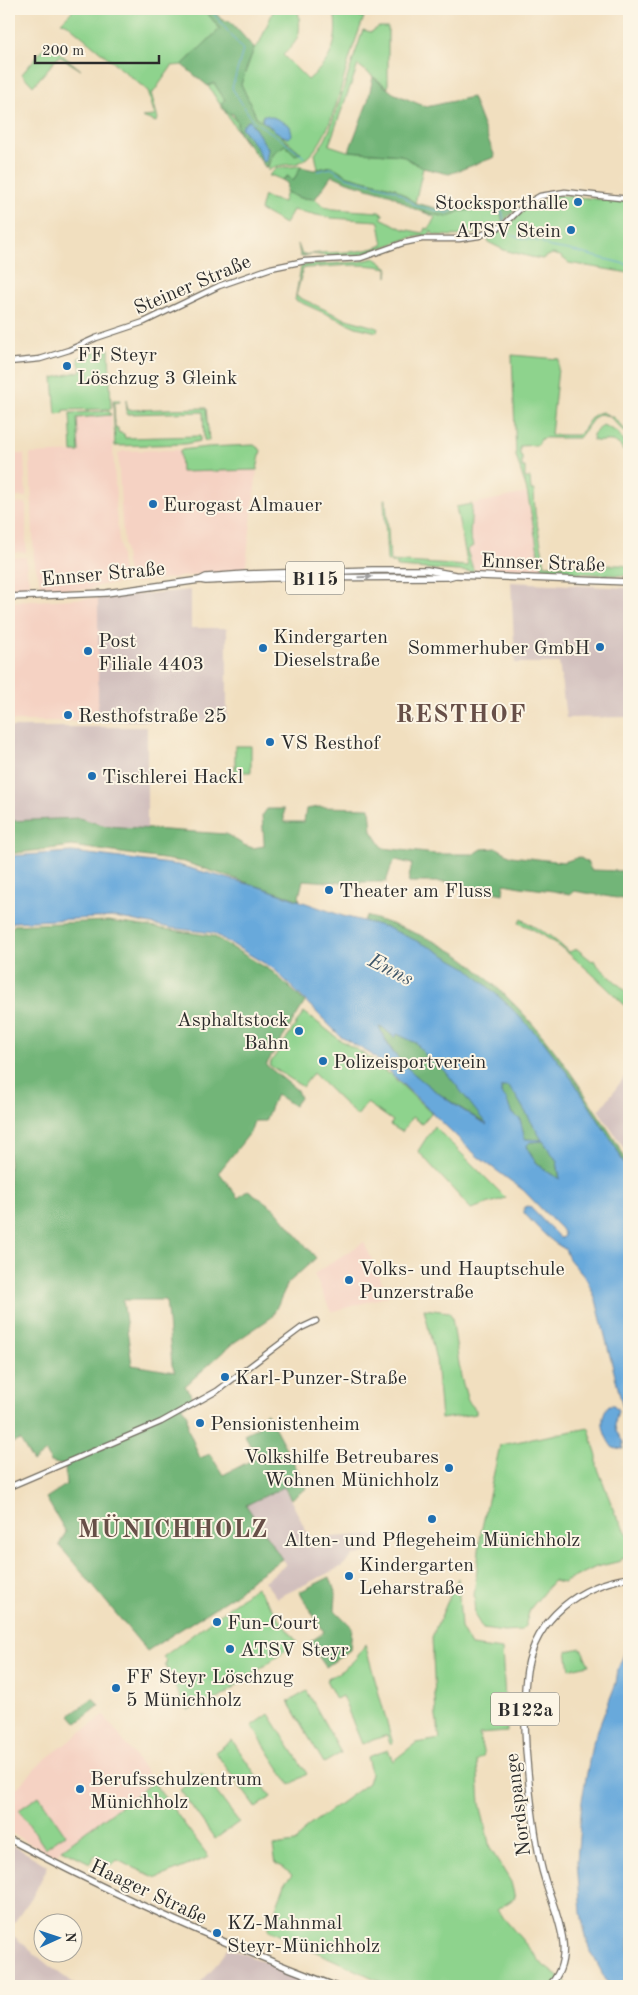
<svg xmlns="http://www.w3.org/2000/svg" width="638" height="1995" font-family="'Old Standard TT',serif">
  <style>
    .built { fill: #f5d2c3 }
    .industrial { fill: #d1bfbd }
    .green { fill: #8ed38d; stroke: #5c7f5c }
    .forest { fill: #72b578; stroke: #4e7052; fill-rule: evenodd }
    .water { fill: #68a9db; stroke: #4a6a83; fill-rule: evenodd }
    .lines { fill: none; stroke-linecap: round; stroke-linejoin: round }
    .stream { stroke: #68a9db; stroke-width: 1 }
    .tertiary-casing { stroke: #706a5f; stroke-width: 7 }
    .secondary-casing { stroke: #706a5f; stroke-width: 8 }
    .primary-casing { stroke: #706a5f; stroke-width: 8 }
    .tertiary { stroke: #fff; stroke-width: 4.5 }
    .secondary { stroke: #fff; stroke-width: 5 }
    .primary { stroke: #fff; stroke-width: 5.5 }
    .oneway { fill: #a0a0a0 }
    .poi-dot { fill: #1f6fb2; stroke: #fcf5e5; stroke-width: 2 }
    .labels { text-anchor: middle; stroke-width: 4; stroke-linejoin: round; paint-order: stroke }
    .shield { fill: #fcf5e5; stroke: #6a6863; stroke-width: 1 }
    .shield-label { font-size: 19px; font-weight: bold; fill: #2b2b2b }
    .poi-label { font-size: 20px; fill: #2b2b2b; stroke: #fcf5e5; text-anchor: start }
    .street-label { font-size: 20px; fill: #2b2b2b; stroke: #fcf5e5 }
    .water-label { font-size: 21px; font-style: italic; fill: #405769; stroke: #fcf5e5 }
    .district-label { font-size: 25px; font-weight: bold; letter-spacing: 1px; fill: #674f48; stroke: #fcf5e5 }
  </style>
  <rect width="100%" height="100%" fill="#fcf5e5"/>
  <filter id="ink" filterUnits="userSpaceOnUse"><feTurbulence type="fractalNoise" baseFrequency=".02" numOctaves="2"/><feDisplacementMap in="SourceGraphic" scale="10" xChannelSelector="R" yChannelSelector="G"/><feConvolveMatrix kernelMatrix="1 2 1 2 8 2 1 2 1" color-interpolation-filters="sRGB"/></filter>
  <filter id="wash" filterUnits="userSpaceOnUse"><feTurbulence type="fractalNoise" baseFrequency=".0096" numOctaves="4" result="noise"/><feDisplacementMap in="SourceGraphic" scale="20" xChannelSelector="R" yChannelSelector="G"/><feGaussianBlur stdDeviation="1.12" result="paint"/><feColorMatrix in="noise" values="0 0 0 0 0 0 0 0 0 0 0 0 0 0 0 0 0 1.4 0 .05"/><feComposite in="paint" operator="in"/></filter>
  <g filter="url(#wash)">
    <rect width="100%" height="100%" fill="#f1dfbf"/>
    <!-- built -->
    <g class="built">
      <path d="M111,415L116,498L115,505L124,583L102,585L89,589L46,590L41,585L34,561L30,454L79,452L77,418Z"/>
      <path d="M180,450L181,472L257,470L246,565L243,570L238,572L203,574L134,583L129,578L126,562L122,522L118,454L123,451Z"/>
      <path d="M9,454H24L26,497H9Z"/>
      <path d="M526,493L539,557L544,571L474,569L467,550L473,546L470,535L472,504Z"/>
      <path d="M26,503V552L9,553V504Z"/>
      <path d="M9,557H26L27,573L31,586L29,589L9,592Z"/>
      <path d="M98,598V721H9V602Z"/>
      <path d="M364,1242L388,1296L331,1312L314,1274Z"/>
      <path d="M104,1715L153,1781L54,1856L9,1832V1796L43,1761Z"/>
    </g>
    <!-- industrial -->
    <g class="industrial">
      <path d="M511,582L629,588V717L566,718L559,663H515Z"/>
      <path d="M191,590V628H227V721H98V598Z"/>
      <path d="M9,727H147V830L106,826L79,818L9,821Z"/>
      <path d="M629,1071V1156L599,1111Z"/>
      <path d="M284,1487L310,1538L316,1542L332,1537L361,1535L379,1537L375,1550L353,1556L341,1567L277,1598L264,1581L286,1565L246,1505Z"/>
      <path d="M9,1843L48,1866L34,1894L9,1930Z"/>
      <path d="M9,1932L48,1965L77,1986H9Z"/>
      <path d="M228,1948L328,1986H197L212,1970Z"/>
    </g>
    <!-- green -->
    <g class="green">
      <path d="M74,9H204L220,29L182,65L172,66L153,93H151L158,119L156,122L142,117L155,116L148,91L66,23L61,22Z"/>
      <path d="M274,9H298C301,32 301,39 283,55L308,80C333,59 339,42 334,9H357L355,16L364,17C359,31 354,44 350,57C340,88 331,141 304,160C293,168 280,161 268,171C268,158 275,151 285,145L295,155L301,153L282,136L289,138L286,124L279,122L275,118L262,117V121L257,118L241,84L254,48L259,44Z"/>
      <path d="M379,27H388V88L358,65L329,145L347,151L401,155L423,168L415,203L395,188L348,176L332,166L318,169L315,154L325,140L330,129L363,30L371,32Z"/>
      <path d="M49,42L62,55L81,70L59,56L33,86L22,74Z"/>
      <path d="M214,83L225,100L221,103L237,122L238,131L246,144L208,86Z"/>
      <path d="M301,166L304,168H300L293,182L288,176L282,180L273,176H268L277,168Z"/>
      <path d="M286,192L300,198L315,199L325,207L333,209L379,212L384,215L381,218L403,229L423,233L425,228L429,229L435,217L423,212L447,217L460,211L496,209L501,213L503,222C481,236 459,237 434,235L431,231L429,235L410,238L360,255L327,256L312,254L301,257L300,255L298,244L302,255C329,250 356,256 383,245L379,223L378,221L331,218L293,210L285,224L260,210L264,195L267,198L283,202Z"/>
      <path d="M557,195L629,202V273L569,263L560,256L552,254L542,259L531,257L504,250L488,242L489,237L509,227L516,217L529,206L531,208L550,197Z"/>
      <path d="M375,258L388,268L387,277V268C360,262 333,267 305,268L303,269L296,296L343,318L378,328L377,332L356,327L295,300L301,267L304,265L357,262Z"/>
      <path d="M105,349H109L111,409L64,410V413L56,414L53,378L81,371L78,358L102,350L103,356H105Z"/>
      <path d="M512,355L559,359L551,435H578C587,427 589,414 602,412L614,418L629,434V437L609,416L600,414L594,418L579,438H544L541,439L538,445L520,446V455L522,456V467H525V478H530L531,490H534L535,513L545,565H622L629,567V576L544,571L539,557L527,491L516,456Z"/>
      <path d="M120,400V402L114,403L115,427L118,428V432L124,434L125,438L200,436V441L185,444L115,446L113,400Z"/>
      <path d="M126,400L128,410L206,408L209,441L204,440L203,412L127,414Z"/>
      <path d="M109,411L111,415L77,418L79,452H72L70,413Z"/>
      <path d="M603,425L617,432L629,447V459C623,449 618,439 605,441C600,441 597,442 593,440V434Z"/>
      <path d="M254,445L261,450L257,470L181,472L180,450L208,447Z"/>
      <path d="M384,499H386L390,561L468,566L456,507L472,504L470,535L473,546L467,550L474,572L397,567V564L387,561Z"/>
      <rect x="235" y="746" width="16" height="26"/>
      <path d="M521,919L550,936L569,952L577,949L592,961L594,960L596,964L629,994V1009C597,979 561,940 519,923Z"/>
      <path d="M304,1012L340,1040L369,1057L388,1074L389,1073L431,1113L422,1124L412,1117L402,1132L390,1125L393,1121L367,1103L357,1116L313,1073L303,1087L269,1065Z"/>
      <path d="M434,1126L506,1198L471,1209L418,1151Z"/>
      <path d="M424,1309L449,1312L452,1317L461,1377L468,1401L476,1410V1414L441,1419L436,1360Z"/>
      <path d="M589,1428L597,1457V1466L615,1514L629,1536V1557L621,1558V1561L596,1567L563,1583L553,1581L530,1609L525,1626L520,1631L504,1632L483,1629L475,1616L474,1601L476,1599L474,1596L481,1532L500,1445Z"/>
      <path d="M458,1578L461,1628L471,1646L502,1650L507,1732L479,1734L484,1756L477,1761L480,1803L490,1848L511,1882L515,1898L497,1910L544,1966L571,1986H391L268,1930L286,1881L292,1875L283,1867L276,1864L273,1846L295,1843L306,1828L368,1783L371,1773L367,1757L388,1750L393,1761L416,1743L440,1739L436,1717L432,1637Z"/>
      <path d="M256,1587L297,1642L220,1698L187,1710C178,1695 171,1678 165,1664L167,1662L163,1657Z"/>
      <path d="M365,1644L393,1744H390L387,1735L362,1744L342,1696L336,1699L326,1680C343,1670 357,1662 365,1644Z"/>
      <path d="M581,1648L589,1665L570,1669L567,1651Z"/>
      <path d="M307,1691L341,1753L324,1763L288,1702Z"/>
      <path d="M269,1714L307,1774L290,1785L252,1726Z"/>
      <path d="M232,1740L271,1797L256,1808L215,1752Z"/>
      <path d="M202,1773L239,1822L215,1839L180,1790Z"/>
      <path d="M153,1782L209,1857L157,1878L117,1860L112,1865L95,1855L90,1863L62,1849Z"/>
      <path d="M39,1796L65,1834L45,1848L19,1810Z"/>
    </g>
    <!-- forest -->
    <g class="forest">
      <path d="M204,9H212L222,20L230,21L254,48L241,84L257,118L276,129L288,143L301,153L295,155L285,145L275,152L266,168L238,131L237,122L233,114L227,113L221,103L225,100L214,83L208,86L182,65L220,29ZM250,121L268,149L263,162L257,148L241,127Z"/>
      <path d="M373,77L393,93L426,107L472,97L495,157L449,174L423,168L401,155L349,151L368,101Z"/>
      <path d="M332,166L348,176L395,188L415,203L448,211L461,205L498,202L508,205L515,211L503,222L501,213L496,209L460,211L447,217L423,212L412,208L392,195L347,182L332,175L315,199L300,198L286,192L287,183L282,180L288,176L293,181L301,167L314,170Z"/>
      <path d="M319,807L370,808L372,831L383,848L435,854H474L482,849L497,848L511,856L564,862L579,857L587,862L591,870L622,871L629,874V900L574,891L570,894C548,889 526,889 504,884L503,894L445,882H408L412,864L396,860L392,864L386,882H331L303,880L299,897L300,900L184,862L72,846L9,854V821L79,818L106,826L226,834L244,845L253,848L264,846V842L262,816L267,809H284V822H304L306,809Z"/>
      <path d="M366,916C396,925 427,936 454,952C468,960 480,972 492,983C530,1017 561,1056 588,1099C602,1122 619,1143 629,1167L627,1168L616,1148L574,1082L543,1041L364,921Z"/>
      <path d="M108,921L213,936L273,972L305,1002L266,1065L297,1090L300,1098L294,1106L276,1094L265,1121H254L250,1133L219,1172L238,1198L248,1190L275,1209L316,1258L288,1283L272,1317L232,1344L185,1386L195,1400L182,1407L187,1415L188,1429L200,1458L210,1454L223,1475L258,1457L244,1434L258,1427L255,1420L267,1413L307,1488L291,1499L284,1487L246,1505L282,1559L252,1579L233,1596L147,1651L59,1545L66,1532L46,1498L66,1485L65,1466L51,1462L46,1452L33,1462L20,1440L9,1444V932L14,925ZM123,1300H166L172,1365L175,1372L132,1365Z"/>
      <path d="M379,1027H382L395,1038L396,1033L416,1043L428,1058L446,1072L489,1126C458,1106 409,1078 390,1047C386,1041 383,1034 379,1027Z"/>
      <path d="M508,1086L516,1096L543,1140L525,1139L520,1119L512,1114L506,1099L501,1094V1087Z"/>
      <path d="M543,1141L557,1161L560,1179C546,1172 531,1161 527,1145L530,1142Z"/>
      <path d="M330,1577L336,1595L335,1610L352,1627L350,1650L326,1667L309,1643L324,1632L299,1592Z"/>
      <path d="M93,1698L99,1706L77,1723L70,1715Z"/>
    </g>
    <!-- water -->
    <g class="water">
      <path d="M263,115C271,115 284,122 290,126L292,135L289,138C279,136 271,126 262,121Z"/>
      <path d="M248,121H250L268,149L266,161L263,162L257,148L241,127Z"/>
      <path d="M72,852L178,865L263,888L343,916L386,927L432,948L467,968L507,1004L543,1041L574,1082L616,1148L629,1174V1432L596,1300L587,1280L569,1259L565,1249C549,1241 537,1227 524,1213V1207L529,1206L560,1238L563,1237L564,1234L561,1229L523,1190L477,1156L371,1054L341,1037L274,969L213,933L171,928L115,917L13,922L9,927V856ZM379,1027H382L395,1038L397,1034L416,1043L428,1058L446,1072L487,1125C459,1109 408,1075 390,1048C386,1042 383,1034 379,1027ZM501,1087H508L516,1096L542,1140L525,1139L520,1119L512,1114L506,1099L501,1094ZM543,1141L557,1161L560,1179C546,1172 530,1161 527,1145L530,1142Z"/>
      <path d="M609,1405H614L618,1410C614,1428 613,1426 623,1442V1449L613,1448C603,1436 598,1417 609,1405Z"/>
      <path d="M629,1628V1986H609L589,1948L584,1928L581,1913L577,1861L582,1800L592,1745L616,1683L618,1669L624,1654Z"/>
    </g>
    <g class="lines">
      <!-- stream -->
      <g class="stream">
        <path d="M210,9L243,50L232,88L253,121L275,135L304,157"/>
        <path d="M318,171L331,168L346,177L395,190L416,206L448,213L459,207L495,205L502,211L504,221"/>
        <path d="M505,229L513,236L541,242L550,247L569,250L629,265"/>
      </g>
    </g>
  </g>
  <g filter="url(#ink)">
    <g class="lines">
      <!-- tertiary casing -->
      <g class="tertiary-casing">
        <g id="tertiary">
          <path d="M9,362L40,359L69,350L96,338L144,322L219,286L271,268L305,261L361,258L403,243L422,239H459L479,236L504,225L523,206L540,196L565,192L629,199"/>
          <path d="M9,1487L161,1422L217,1391L301,1328L316,1321"/>
        </g>
      </g>
      <!-- secondary casing -->
      <g class="secondary-casing">
        <path id="secondary" d="M9,1839C114,1895 223,1944 335,1986"/>
      </g>
      <!-- primary casing -->
      <g class="primary-casing">
        <g id="primary">
          <path d="M200,580L206,581L269,578L448,577L455,575"/>
          <path d="M9,597L106,593L200,580L206,577L245,574L372,570H427L455,575L629,582"/>
          <path d="M549,1986C582,1952 549,1904 541,1865C533,1827 529,1788 526,1749C525,1723 523,1696 527,1670C536,1618 579,1585 629,1578"/>
        </g>
      </g>
      <!-- tertiary -->
      <use href="#tertiary" class="tertiary"/>
      <!-- secondary -->
      <use href="#secondary" class="secondary"/>
      <!-- primary -->
      <use href="#primary" class="primary"/>
    </g>
    <!-- one-way arrows -->
    <defs><path id="oneway-solid" d="M-6-.8H1V-3.2L6.5 0L1 3.2V.8H-6Z" transform="scale(1.25)"/></defs>
    <use class="oneway" href="#oneway-solid" transform="translate(365 577) rotate(-1)"/>
  </g>
  <!-- markers -->
  <g class="poi-dot">
    <circle cx="578" cy="202" r="5"/>
    <circle cx="571" cy="230" r="5"/>
    <circle cx="67" cy="366" r="5"/>
    <circle cx="153" cy="504" r="5"/>
    <circle cx="600" cy="647" r="5"/>
    <circle cx="263" cy="648" r="5"/>
    <circle cx="88" cy="651" r="5"/>
    <circle cx="68" cy="715" r="5"/>
    <circle cx="270" cy="742" r="5"/>
    <circle cx="92" cy="776" r="5"/>
    <circle cx="329" cy="890" r="5"/>
    <circle cx="299" cy="1031" r="5"/>
    <circle cx="323" cy="1061" r="5"/>
    <circle cx="349" cy="1280" r="5"/>
    <circle cx="225" cy="1377" r="5"/>
    <circle cx="200" cy="1423" r="5"/>
    <circle cx="449" cy="1468" r="5"/>
    <circle cx="432" cy="1519" r="5"/>
    <circle cx="349" cy="1576" r="5"/>
    <circle cx="217" cy="1622" r="5"/>
    <circle cx="230" cy="1649" r="5"/>
    <circle cx="116" cy="1688" r="5"/>
    <circle cx="80" cy="1789" r="5"/>
    <circle cx="217" cy="1933" r="5"/>
  </g>
  <g class="labels">
    <!-- shield labels -->
    <g class="shield">
      <rect x="286" y="561.5" width="58" height="33" rx="4"/>
      <rect x="491" y="1692.5" width="68" height="33" rx="4"/>
    </g>
    <g class="shield-label">
      <text x="315" y="585">B115</text>
      <text x="525" y="1716">B122a</text>
    </g>
    <!-- poi labels -->
    <g class="poi-label">
      <text x="568" y="209" text-anchor="end">Stocksporthalle</text>
      <text x="561" y="237" text-anchor="end">ATSV Stein</text>
      <text x="77" y="361">FF Steyr<tspan x="77" dy="23">Löschzug 3 Gleink</tspan></text>
      <text x="163" y="511">Eurogast Almauer</text>
      <text x="273" y="643">Kindergarten<tspan x="273" dy="23">Dieselstraße</tspan></text>
      <text x="98" y="647">Post<tspan x="98" dy="23">Filiale 4403</tspan></text>
      <text x="590" y="654" text-anchor="end">Sommerhuber GmbH</text>
      <text x="78" y="722">Resthofstraße 25</text>
      <text x="280" y="749">VS Resthof</text>
      <text x="102" y="783">Tischlerei Hackl</text>
      <text x="339" y="897">Theater am Fluss</text>
      <text x="289" y="1026" text-anchor="end">Asphaltstock<tspan x="289" dy="23">Bahn</tspan></text>
      <text x="333" y="1068">Polizeisportverein</text>
      <text x="359" y="1275">Volks- und Hauptschule<tspan x="359" dy="23">Punzerstraße</tspan></text>
      <text x="235" y="1384">Karl-Punzer-Straße</text>
      <text x="210" y="1430">Pensionistenheim</text>
      <text x="439" y="1463" text-anchor="end">Volkshilfe Betreubares<tspan x="439" dy="23">Wohnen Münichholz</tspan></text>
      <text x="432" y="1546" text-anchor="middle">Alten- und Pflegeheim Münichholz</text>
      <text x="359" y="1571">Kindergarten<tspan x="359" dy="23">Leharstraße</tspan></text>
      <text x="227" y="1629">Fun-Court</text>
      <text x="240" y="1656">ATSV Steyr</text>
      <text x="126" y="1683">FF Steyr Löschzug<tspan x="126" dy="23">5 Münichholz</tspan></text>
      <text x="90" y="1785">Berufsschulzentrum<tspan x="90" dy="23">Münichholz</tspan></text>
      <text x="227" y="1929">KZ-Mahnmal<tspan x="227" dy="23">Steyr-Münichholz</tspan></text>
    </g>
    <!-- street labels -->
    <g class="street-label">
      <text transform="translate(192 284) rotate(-23)" y="7">Steiner Straße</text>
      <text transform="translate(543 562) rotate(2)" y="7">Ennser Straße</text>
      <text transform="translate(103 573) rotate(-5)" y="7">Ennser Straße</text>
      <text transform="translate(517 1805) rotate(-97)" y="7">Nordspange</text>
      <text transform="translate(149 1891) rotate(25)" y="7">Haager Straße</text>
    </g>
    <!-- water labels -->
    <g class="water-label">
      <text transform="translate(391 969) rotate(27)" y="7">Enns</text>
    </g>
    <!-- district labels -->
    <g class="district-label">
      <text x="461" y="722">RESTHOF</text>
      <text x="173" y="1537">MÜNICHHOLZ</text>
    </g>
  </g>
  <!-- margin -->
  <rect width="638" height="1995" fill="none" stroke="#fcf5e5" stroke-width="30"/>
  <!-- north arrow -->
  <g transform="translate(58 1938) rotate(87)"><circle r="24" fill="#fcf5e5" stroke="#a8a49b"/>
  <path d="M0-4L9 19L0 12L-9 19Z" fill="#1f6fb2"/>
  <text y="-8" font-size="14" font-weight="bold" text-anchor="middle" fill="#2b2b2b">N</text>
  </g>
  <!-- scale -->
  <path d="M35 55v8h124v-8" fill="none" stroke="#2b2b2b" stroke-width="2.5"/>
  <text x="42" y="55" font-size="15" fill="#2b2b2b" stroke="#fcf5e5" stroke-width="4" paint-order="stroke">200 m</text>
</svg>
